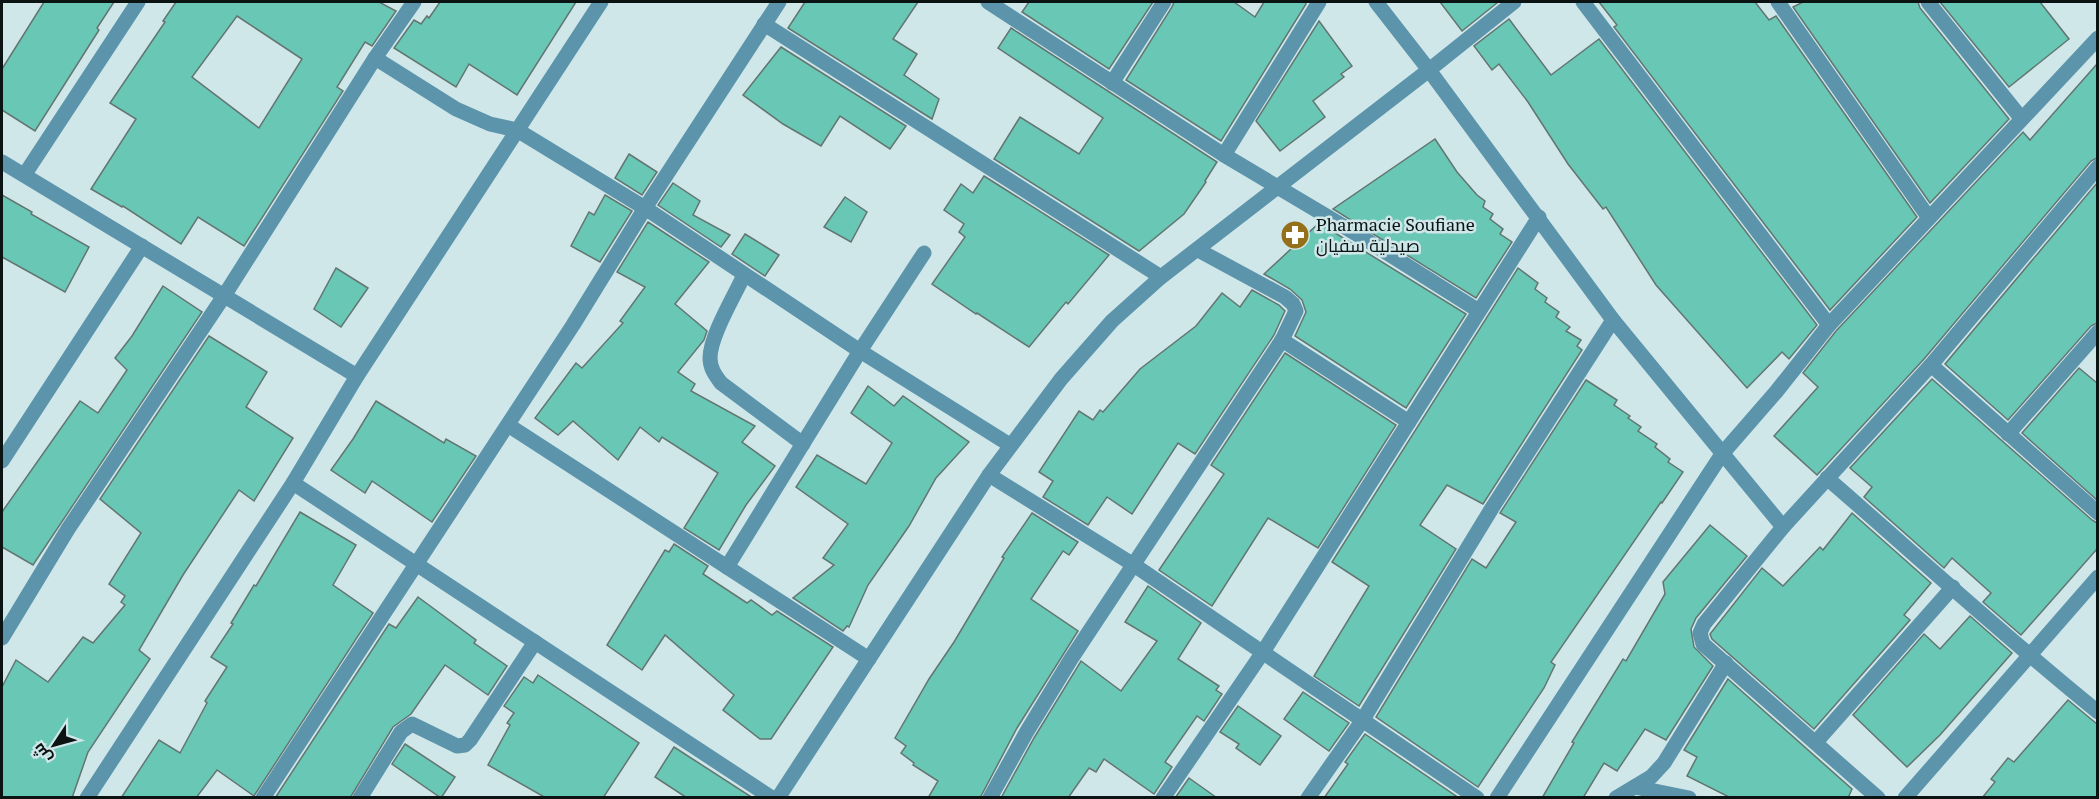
<svg xmlns="http://www.w3.org/2000/svg" width="2099" height="799" font-family="'PT Serif',Cairo,serif">
  <style>
    .building { fill: #69c7b5; stroke: #627571; stroke-width: 1.5; fill-rule: evenodd }
    .lines { fill: none; stroke-linecap: round; stroke-linejoin: round }
    .minor { stroke: #5c94ac; stroke-width: 15 }
    .tertiary { stroke: #5c94ac; stroke-width: 15 }
    .labels { text-anchor: middle; stroke-width: 5; stroke-linejoin: round; paint-order: stroke }
    .poi-label { font-size: 18px; fill: #0b1313; stroke: #d0e7e9; text-anchor: start }
  </style>
  <rect width="100%" height="100%" fill="#d0e7e9"/>
  <!-- building -->
  <g class="building">
    <path d="M44,2H114L97,28L99,30L35,131L2,110V69Z"/>
    <path d="M176,2H379L396,11L372,46L365,42L337,87L343,91L244,246L198,217L181,244L123,206L122,207L91,189L136,119L110,103L165,22L163,21ZM237,16L302,59L259,128L192,77Z"/>
    <path d="M440,2H576L517,95L469,64L456,87L394,48L414,20L421,24L427,16L429,18Z"/>
    <path d="M805,2H918L893,39L917,54L904,75L939,99L932,119L788,28Z"/>
    <path d="M1029,2H1153L1109,69L1022,12Z"/>
    <path d="M1174,2H1234L1255,17L1264,2H1305L1306,4L1221,141L1126,80L1172,7Z"/>
    <path d="M1440,2H1495L1497,3L1462,31Z"/>
    <path d="M1599,2H1755L1769,20L1776,16L1917,217L1830,310L1614,27L1617,25Z"/>
    <path d="M1803,2H1918L1920,8L2009,119L1930,203L1793,7Z"/>
    <path d="M1940,2H2040L2069,39L2009,87Z"/>
    <path d="M1509,19L1551,75L1599,39L1817,325L1789,359L1782,352L1747,388L1656,285L1606,207L1603,209L1568,164L1528,102L1499,64L1492,70L1474,46Z"/>
    <path d="M1319,21L1352,66L1341,74L1344,77L1313,101L1325,117L1280,151L1256,121Z"/>
    <path d="M1011,28L1217,162L1205,181L1206,182L1184,214L1139,251L994,159L1020,117L1079,154L1103,118L998,48Z"/>
    <path d="M781,47L906,126L890,149L840,116L821,146L783,124L743,95Z"/>
    <path d="M2097,64V158L2091,161L1924,359L1817,475L1774,436L1818,387L1803,373L1836,331L2023,132L2030,140Z"/>
    <path d="M1435,139L1457,172L1477,195L1485,201L1483,207L1493,214L1490,219L1503,229L1500,234L1512,242L1476,298L1333,209Z"/>
    <path d="M629,154L657,172L642,195L615,178Z"/>
    <path d="M984,176L1109,255L1068,304L1066,302L1029,347L977,313L976,314L932,284L965,237L959,232L964,224L944,210L961,184L973,193Z"/>
    <path d="M673,183L700,201L693,215L730,235L721,247L658,205Z"/>
    <path d="M2097,183V323L2091,326L2008,420L1945,364Z"/>
    <path d="M2,195L32,212L31,214L89,247L65,292L2,257Z"/>
    <path d="M605,195L632,211L600,262L571,246L589,212L594,215Z"/>
    <path d="M845,197L867,212L851,242L824,227Z"/>
    <path d="M648,222L709,262L675,304L707,331L704,340L678,372L695,384L691,391L755,426L742,442L775,466L746,505L719,550L684,528L718,473L662,437L659,442L640,427L618,460L573,421L558,435L535,418L576,363L582,368L623,323L620,321L645,287L617,272Z"/>
    <path d="M1319,223L1466,314L1406,408L1295,336L1306,312L1302,300L1290,289L1264,274Z"/>
    <path d="M745,234L779,255L765,276L732,254Z"/>
    <path d="M336,268L368,288L341,327L314,309Z"/>
    <path d="M1518,268L1538,283L1535,289L1547,298L1545,302L1559,312L1556,317L1570,327L1566,331L1581,340L1577,346L1582,350L1483,504L1447,485L1420,525L1456,549L1359,706L1314,676L1369,586L1332,562Z"/>
    <path d="M163,286L202,312L33,565L2,547V512L80,401L98,413L127,370L115,358L132,336Z"/>
    <path d="M1252,290L1279,305L1285,311L1274,335L1195,454L1178,443L1132,514L1107,497L1088,525L1043,497L1053,481L1039,472L1079,411L1093,420L1100,410L1103,412L1140,369L1196,326L1222,293L1240,307Z"/>
    <path d="M209,336L267,372L246,407L293,438L254,501L239,490L183,575L139,650L150,659L88,752L72,798H2V687L16,660L48,682L83,637L93,643L125,605L121,602L125,596L109,584L141,533L100,499Z"/>
    <path d="M1285,353L1396,425L1318,548L1268,518L1212,606L1159,570L1224,474L1211,465Z"/>
    <path d="M2079,368L2097,383V500L2022,433Z"/>
    <path d="M1932,379L2092,520L2097,523V549L2021,635L1983,602L1991,593L1952,558L1944,568L1864,497L1872,487L1850,468Z"/>
    <path d="M1586,380L1617,400L1614,405L1630,416L1628,418L1641,427L1638,431L1657,444L1655,447L1670,459L1668,462L1683,472L1662,503L1661,502L1551,662L1555,665L1544,688L1478,787L1376,717L1472,559L1486,568L1516,522L1500,513Z"/>
    <path d="M868,386L894,406L903,396L969,442L936,478L909,526L868,585L849,627L847,626L843,631L793,598L834,565L823,558L848,524L796,487L817,455L866,484L892,443L851,413Z"/>
    <path d="M376,401L444,443L446,439L476,456L432,522L372,481L365,493L331,470L353,439Z"/>
    <path d="M300,512L356,545L333,585L373,613L254,796L217,770L196,798H121L159,740L180,753L207,703L205,701L227,667L211,657L233,624L231,623L254,585L256,586Z"/>
    <path d="M1032,513L1078,542L1069,555L1063,551L1031,599L1078,631L1017,728L980,798H928L938,781L913,765L914,763L901,753L906,746L895,738L929,679L954,642L1004,558L1002,557Z"/>
    <path d="M1852,513L1931,583L1904,615L1910,620L1814,729L1712,639L1710,634L1762,568L1783,586L1820,547L1823,550Z"/>
    <path d="M1710,525L1747,556L1696,618L1691,629L1694,647L1713,666L1666,740L1645,729L1617,771L1604,763L1583,798H1542L1574,743L1572,742L1623,659L1626,661L1665,594L1663,582Z"/>
    <path d="M674,544L708,566L703,574L747,603L751,600L772,615L777,611L833,647L771,739H760L723,710L734,695L665,635L642,670L607,645L665,550L669,552Z"/>
    <path d="M1148,586L1201,623L1178,659L1219,686L1216,690L1222,694L1204,721L1197,716L1165,762L1172,767L1154,794L1104,759L1096,772L1089,768L1068,798H1001L1034,738L1081,661L1121,691L1157,641L1125,622Z"/>
    <path d="M418,597L476,640L474,643L507,666L488,695L445,665L411,714L393,727L350,798H275L389,624L396,628Z"/>
    <path d="M1970,616L2012,653L1940,735L1907,767L1853,715L1924,634L1940,649Z"/>
    <path d="M538,675L639,743L603,798H546L488,765L510,725L507,723L514,713L504,706L524,677L533,683Z"/>
    <path d="M1728,679L1852,789L1848,798H1731L1687,776L1697,757L1684,750Z"/>
    <path d="M1303,692L1349,723L1329,751L1284,719Z"/>
    <path d="M2068,700L2097,724V798H1982L1995,782L1991,779L2008,758L2014,762Z"/>
    <path d="M1238,706L1281,736L1260,765L1236,748L1239,744L1220,732Z"/>
    <path d="M1365,734L1459,798H1324L1348,764L1345,762Z"/>
    <path d="M405,744L455,777L441,798L392,764Z"/>
    <path d="M674,747L753,798H687L655,777Z"/>
    <path d="M1189,778L1217,798H1175Z"/>
  </g>
  <g class="lines">
    <!-- minor -->
    <g class="minor">
      <path d="M988,2L1224,155L1365,239L1479,311"/>
      <path d="M1514,2L1429,70L1613,320L1783,527"/>
      <path d="M1583,2L1829,325"/>
      <path d="M1778,2L1929,218"/>
      <path d="M1928,2L2021,118"/>
      <path d="M764,24L1161,277"/>
      <path d="M375,58L456,109L490,124L517,130L645,208L860,351L1010,445"/>
      <path d="M1112,83L1164,2"/>
      <path d="M1224,155L1319,2"/>
      <path d="M2,162L357,376"/>
      <path d="M25,174L138,2"/>
      <path d="M744,275C735,295 710,336 710,358C710,368 715,375 721,383L803,444"/>
      <path d="M1282,340L1409,422"/>
      <path d="M1931,365L2098,513"/>
      <path d="M508,425L869,659"/>
      <path d="M2008,434L2098,332"/>
      <path d="M2,461L142,246"/>
      <path d="M989,475L1134,565L1477,798"/>
      <path d="M1827,478C1917,556 2005,637 2098,712"/>
      <path d="M293,483L772,798"/>
      <path d="M727,567L860,351L924,253"/>
      <path d="M2,638L68,529L224,296L375,58L414,2"/>
      <path d="M1816,742L1953,587"/>
      <path d="M1635,787L1689,798"/>
      <path d="M87,798L293,483L357,376L601,2"/>
      <path d="M263,798L573,325L645,208L779,2"/>
      <path d="M360,798L401,732L412,724L457,746L465,745L470,740L535,642"/>
      <path d="M990,798L1026,733L1071,659L1282,340L1296,311L1293,304L1285,297L1198,250"/>
      <path d="M1163,798L1263,652L1539,217"/>
      <path d="M1308,798L1362,721L1492,508L1613,320"/>
      <path d="M1497,798L1722,454L1776,392L1829,325L2098,38"/>
      <path d="M1616,798L1651,777L1664,763L1726,663"/>
      <path d="M1878,798L1703,644L1700,633L1704,624L1783,527L1931,365L2098,167"/>
      <path d="M1905,798L2098,577"/>
    </g>
    <!-- tertiary -->
    <path class="tertiary" d="M778,798L989,475L1061,379L1112,321L1161,277L1429,70L1376,2"/>
  </g>
  <!-- icons -->
  <defs>
    <g id="pharmacy-disc" transform="scale(1.5)"><circle r="9.5" fill="#95701a" stroke="#d0e7e9"/><path d="M-2-6h4v4h4v4h-4v4h-4v-4h-4v-4h4Z" fill="#fff"/></g>
  </defs>
  <g fill-rule="evenodd">
    <use href="#pharmacy-disc" x="1295" y="235"/>
  </g>
  <g class="labels">
    <!-- poi labels -->
    <g class="poi-label">
      <text x="1316" y="231">Pharmacie Soufiane<tspan x="1316" dy="21">صيدلية سفيان</tspan></text>
    </g>
  </g>
  <!-- border -->
  <rect width="2099" height="799" fill="none" stroke="#0b1313" stroke-width="6"/>
  <!-- north arrow -->
  <g transform="translate(54 745) rotate(234)" stroke="#d0e7e9" stroke-width="4.5" paint-order="stroke">
  <path d="M0-4.5L10 22L0 15L-10 22Z" fill="#0b1313"/>
  <text y="-9" font-size="16" font-weight="bold" text-anchor="middle" fill="#0b1313">ش</text>
  </g>
</svg>
